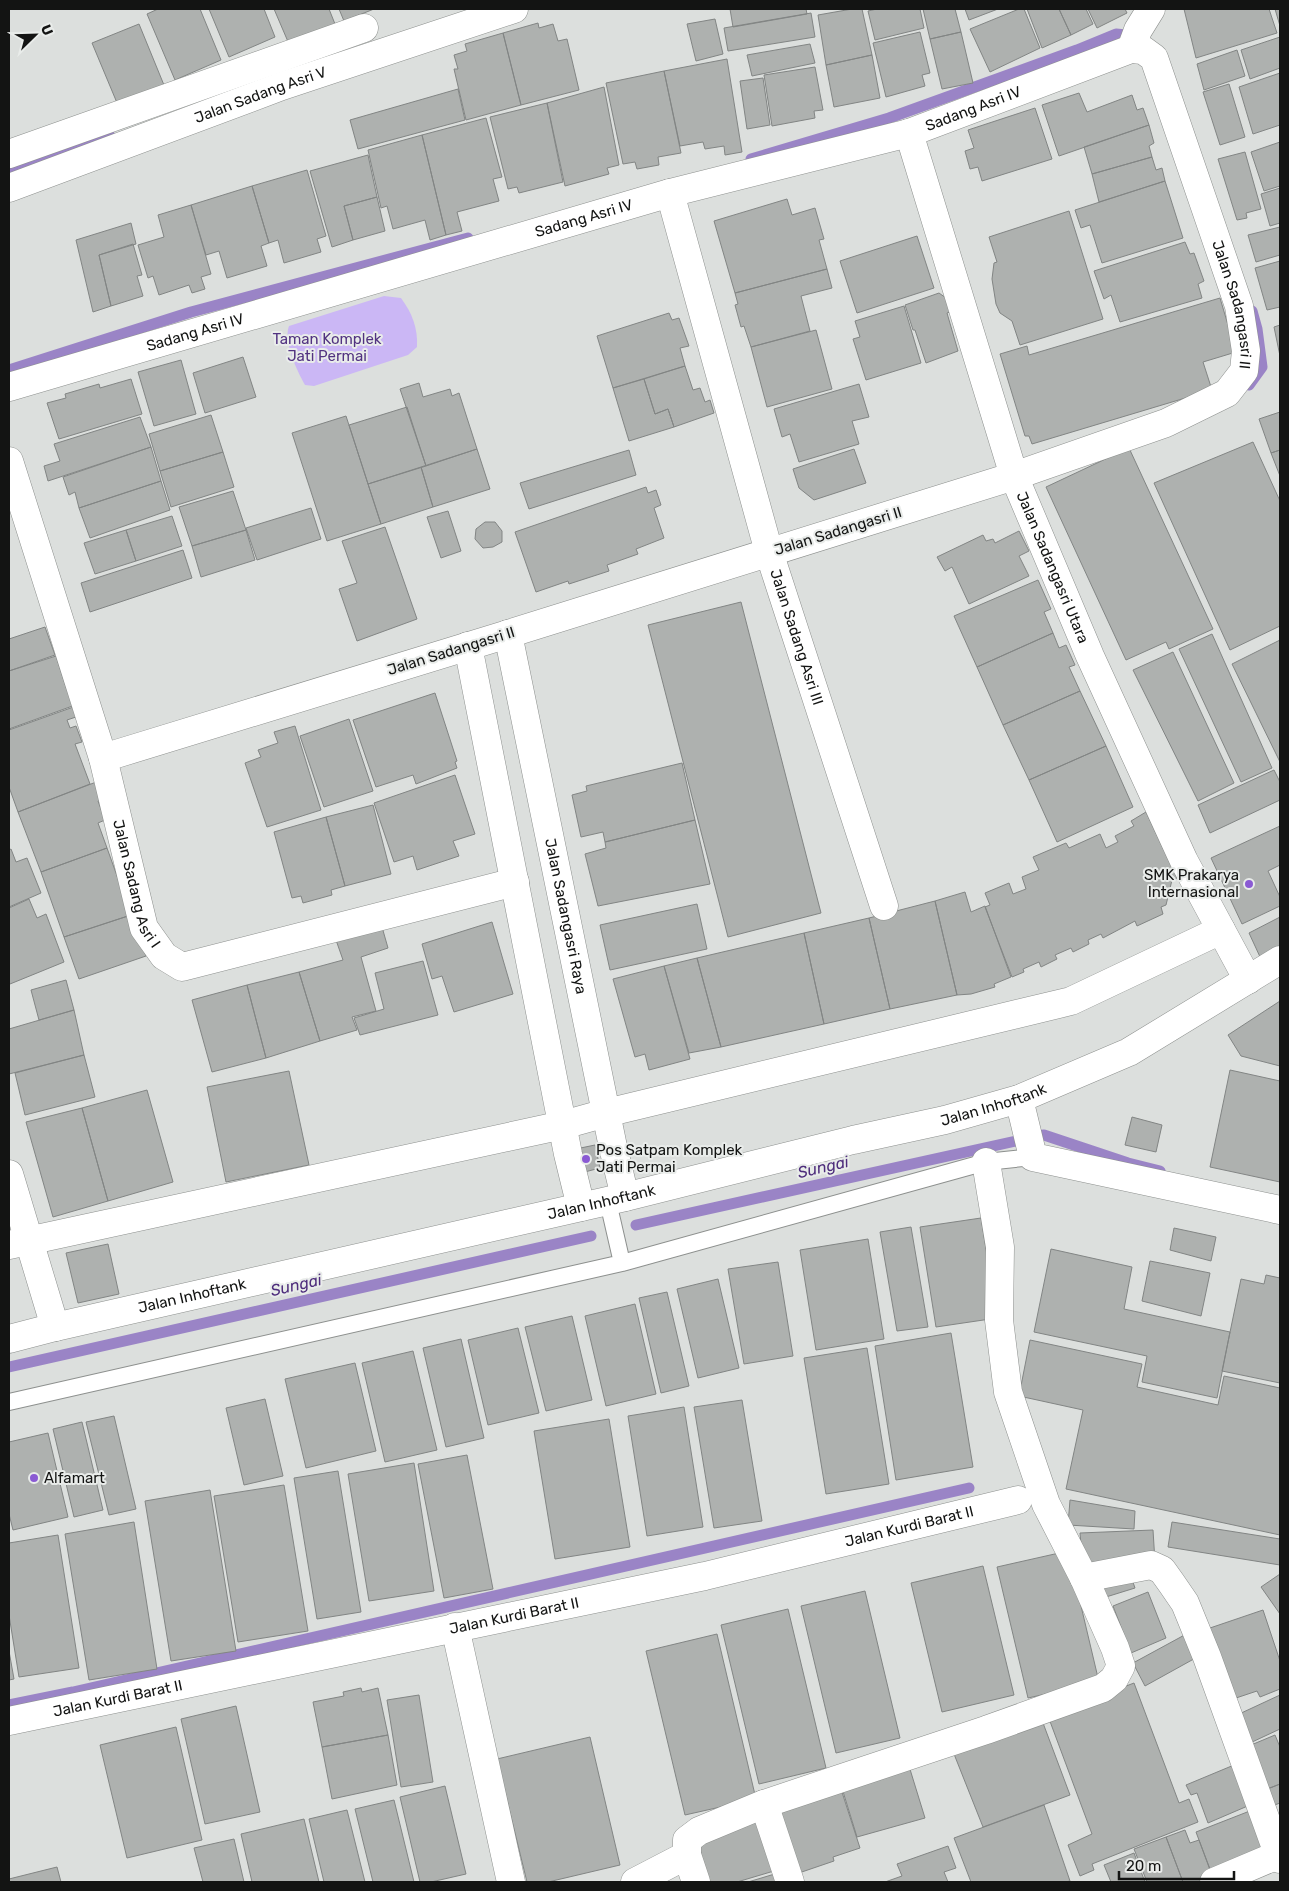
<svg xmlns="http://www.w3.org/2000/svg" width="1289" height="1891" font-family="Rubik,sans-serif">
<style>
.green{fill:#cbb7f5}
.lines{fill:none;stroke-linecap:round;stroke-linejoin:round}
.stream{stroke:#9a84c6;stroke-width:11}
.building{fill:#aeb1af;stroke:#828584}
.service-casing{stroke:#8d908e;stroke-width:18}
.minor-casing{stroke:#8d908e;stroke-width:29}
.tertiary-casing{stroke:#8d908e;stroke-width:29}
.secondary-casing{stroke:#8d908e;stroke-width:29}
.service{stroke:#fff;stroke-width:16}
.minor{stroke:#fff;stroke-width:28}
.tertiary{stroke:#fff;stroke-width:28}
.secondary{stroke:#fff;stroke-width:28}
.poi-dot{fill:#8a5ad3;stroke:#e9ecea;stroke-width:2}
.labels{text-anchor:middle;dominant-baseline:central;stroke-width:4;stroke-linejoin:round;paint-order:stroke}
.street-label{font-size:15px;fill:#131413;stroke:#e9ecea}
.park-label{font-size:15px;fill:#523381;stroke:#e9ecea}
.poi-label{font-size:15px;fill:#131413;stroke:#e9ecea;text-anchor:start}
.water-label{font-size:16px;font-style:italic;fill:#4e2d7c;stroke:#e9ecea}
</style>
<rect width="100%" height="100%" fill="#dcdfdd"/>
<path class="green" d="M384,296L401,298C412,313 418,328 417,347L408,355L314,386L305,385C297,371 283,341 289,326Z"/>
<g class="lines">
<path class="stream" d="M751,159L889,118L1077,50L1116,34L1136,36
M9,173L110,136
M9,370L191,312L468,238
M1249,385L1262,367L1257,329L1252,311
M1035,1136L1044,1135L1128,1163L1160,1171
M636,1225L1016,1141
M9,1367L591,1236
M9,1705L73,1692L969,1488"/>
</g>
<path class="building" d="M158,9H200L221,60L175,80L147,14Z
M209,9H264L275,37L229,57Z
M274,9H329L335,24L289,44Z
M339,9H374L344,21Z
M730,9H806L807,14L733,27Z
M852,9H862L872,55L826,65L818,15Z
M877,9H920L924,28L875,40L868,11Z
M923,9H955L961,32L930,39Z
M965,9H998L969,20Z
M1019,9H1024L1040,48L990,72L970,29Z
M1027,9H1059L1071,35L1042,48Z
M1059,9H1086L1093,24L1071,35Z
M1088,9H1125L1127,13L1097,28Z
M1184,9H1269L1277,33L1196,58Z
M1275,9H1280V26Z
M811,13L815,37L728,51L724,28Z
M715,19L723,54L696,61L687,24Z
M538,23L539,28L553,24L558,41L567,39L579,90L521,105L503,33Z
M139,24L166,90L120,110L92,43Z
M920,32L930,73L922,75L925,86L886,97L873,43Z
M961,32L973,83L942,89L930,39Z
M503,33L521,105L466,120L454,69H458L454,55L467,51L465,44Z
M1280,37V68L1250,79L1241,50Z
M810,44L815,63L752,76L747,55Z
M1237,50L1245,76L1204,90L1197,64Z
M872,55L880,98L834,107L826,65Z
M727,59L742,152L725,155L724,146L705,149L703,142L680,146L664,71Z
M815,67L823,110L814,111L815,118L772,126L764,75Z
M664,71L681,153L658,157L659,165L637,169L635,162L623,164L606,83Z
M1280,73V125L1253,134L1239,87Z
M763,78L770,125L747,129L740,81Z
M1229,84L1245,137L1220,145L1203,92Z
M604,87L619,165L607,168L609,174L565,186L547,103Z
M458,89L465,120L358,149L350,120Z
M1079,93L1087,112L1132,95L1137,110L1143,108L1149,125L1059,156L1042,105Z
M547,103L563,182L519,193L517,187L508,189L490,117Z
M1035,108L1052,159L982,181L978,167L970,169L965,151L974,148L968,130Z
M486,118L502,177L493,179L499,201L457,212L462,231L446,235L422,135Z
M1149,125L1154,143L1149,146L1152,157L1092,174L1084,147Z
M422,135L446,235L430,240L425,220L393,229L387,206L381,208L368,150Z
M1280,142V186L1264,191L1251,152Z
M1245,152L1261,209L1246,213L1247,218L1237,220L1218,159Z
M368,155L377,197L344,206L353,240L332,247L310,171Z
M1152,157L1156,170L1162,168L1165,181L1099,202L1092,174Z
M307,170L326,236L317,239L321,252L284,263L278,240L269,243L252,186Z
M1165,181L1183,238L1102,263L1090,225L1081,228L1075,210Z
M252,186L269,243L261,246L267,266L227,278L219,251L206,255L191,205Z
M1280,188V223L1270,226L1261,194Z
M377,197L385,231L353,240L344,206Z
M787,199L792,215L815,208L824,239L819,240L827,269L735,293L714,221Z
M191,205L211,274L201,277L205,289L192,293L189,285L159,295L153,276L148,278L138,245L164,237L158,215Z
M1069,211L1103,319L1020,345L1012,321L1000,313L996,304L992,279L994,263L997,262L989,237Z
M131,223L136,244L99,255L111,306L93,312L76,240Z
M1280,227V255L1256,262L1248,235Z
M917,236L934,288L857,313L840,261Z
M1185,242L1190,254L1194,253L1204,281L1198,284L1202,298L1120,322L1111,295L1104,299L1094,271Z
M133,244L142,275L137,276L143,296L111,306L99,255Z
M1280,261V307L1267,310L1255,268Z
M827,269L832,288L801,296L810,331L751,347L744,326L741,327L735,305L738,304L735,293Z
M939,293L946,298L950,312L947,313L958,351L926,363L915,330H913L905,305Z
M1220,298L1236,352L1203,362L1212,390L1032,444L1029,436H1025L1000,354L1027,346L1029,355Z
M904,306L921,363L866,380L853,339L860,337L855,321Z
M669,313L672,320L679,318L689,346L680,348L685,366L613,388L597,336Z
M1280,325V356L1274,327Z
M816,330L832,389L767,407L751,347Z
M243,357L256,397L205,413L193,373Z
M181,360L196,414L154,426L138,372Z
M685,366L693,390L700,388L705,402L710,400L714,413L674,427L668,409L655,414L644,379Z
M131,379L142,414L59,439L47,403L66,398L65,394L99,384L100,388Z
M644,379L655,414L668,409L674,427L629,441L613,388Z
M419,383L423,397L450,389L452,396L459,393L477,449L426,466L400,389Z
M859,384L869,417L852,421L859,444L799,462L790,434L782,437L774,409Z
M407,407L426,466L368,484L349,425Z
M1280,412V450L1271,453L1259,419Z
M211,415L223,452L160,471L149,434Z
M346,416L381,524L327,541L292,433Z
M140,417L151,447L48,481L44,466L60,461L54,444Z
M1253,442L1280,501V626L1230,650L1154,483Z
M151,447L161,481L79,508L75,492L69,495L63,477Z
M1129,448L1213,629L1169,649L1166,642L1126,660L1046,487Z
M477,449L490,489L433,507L421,467Z
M854,449L866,483L814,500L799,488L793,469Z
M629,450L636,475L529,509L520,483Z
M1280,450V476L1271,453Z
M223,452L234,487L171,507L160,471Z
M421,467L433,507L381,524L368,484Z
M161,481L170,510L90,538L79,508Z
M646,487L648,493L656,490L661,505L654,508L664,538L636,549L638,554L607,565L609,571L569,584L568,581L536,592L515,532Z
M233,491L246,530L192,546L179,507Z
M311,508L321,539L257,560L246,528Z
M448,511L461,551L441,558L427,517Z
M172,516L182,546L136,561L126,530Z
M485,522H495L502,531V542L493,547L483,548L475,539L476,529Z
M385,527L417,619L357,641L339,589L357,583L342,541Z
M126,530L136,561L95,574L84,543Z
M246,530L255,560L201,577L192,546Z
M1019,531L1029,551L1019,556L1029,576L969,604L952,567L945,571L937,557L983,535L986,541L993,539L995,543Z
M183,550L192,578L90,612L81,583Z
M1038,580L1051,609L1044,612L1053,633L977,667L954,616Z
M741,602L821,913L728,937L648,625Z
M45,627L55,655L9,671V639Z
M1053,633L1059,648L1066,645L1075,665L1069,667L1080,691L1003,725L977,667Z
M1212,634L1272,768L1241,782L1179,649Z
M1280,640V762L1232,664Z
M1173,652L1234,783L1198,801L1133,670Z
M56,656L67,690L78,704L9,729V671Z
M1080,691L1106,746L1029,780L1003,725Z
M435,693L457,761L455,762L457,768L416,784L413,775L376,787L353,720Z
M79,705L82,715L67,720L70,728L76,726L82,742L75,744L90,784L18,812L9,787V730Z
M349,719L373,791L324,807L300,736Z
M295,726L321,810L267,827L245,763L261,757L258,750L278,743L274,732Z
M1106,746L1133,807L1057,842L1029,780Z
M682,763L695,820L605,842L603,832L581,837L572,795L587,791L586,786Z
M1274,770L1280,782V800L1210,833L1198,805Z
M455,775L475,834L453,841L459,856L417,870L413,856L394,862L374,803Z
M104,779L111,795L98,801L105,820L98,823L107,848L41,872L18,812Z
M373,805L391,874L345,886L326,817Z
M1146,812L1177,878L1172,880L1166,905L1161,907L1163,914L1137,926L1135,921L1103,938L1101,934L1088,940L1089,944L1073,952L1071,948L1055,955L1057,959L1041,967L1039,962L1023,969L1024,972L1012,977L985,907L990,905L985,893L1009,883L1013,894L1026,889L1022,877L1039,870L1033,857L1066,843L1069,848L1100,834L1106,848L1118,842L1115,836L1134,826L1131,821Z
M326,817L345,886L331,890L332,895L303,903L301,896L292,898L274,832Z
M695,820L710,884L598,906L585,854L606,848L605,842Z
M1280,826V865L1268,871L1280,897V906L1242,924L1211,858Z
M107,848L131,915L64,937L41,872Z
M11,849L16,862L27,858L41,893L9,907V850Z
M965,892L971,912L985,906L1011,977L994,984L995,987L971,994L957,995L935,901Z
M29,899L37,918L46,914L64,962L10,984L9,983V908Z
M935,901L957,995L890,1009L869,918Z
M697,904L707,949L610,970L600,925Z
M131,915L146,956L79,979L64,937Z
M1280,917V950L1261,959L1249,933Z
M869,918L890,1009L824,1024L804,933Z
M492,922L513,994L454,1012L442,976L432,979L422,944Z
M382,927L388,948L361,957L376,1011L352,1017L357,1030L320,1041L299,972L343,960L336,940Z
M804,933L824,1024L721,1047L697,958Z
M697,958L721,1047L689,1053L664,966Z
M423,961L438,1015L360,1035L354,1018L384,1009L375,973Z
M664,966L690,1059L649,1070L645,1054L635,1057L613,979Z
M299,972L320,1041L266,1058L247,985Z
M66,980L74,1010L39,1020L31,990Z
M247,985L266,1058L212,1072L192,1000Z
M1280,1001V1066L1241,1056L1228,1035Z
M74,1010L84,1055L9,1074V1029Z
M84,1055L95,1097L25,1115L15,1073Z
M1230,1070L1280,1081V1182L1210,1167Z
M289,1071L309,1165L226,1182L207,1087Z
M147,1090L173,1182L108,1201L82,1108Z
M82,1108L108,1201L53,1217L26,1122Z
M1132,1117L1162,1125L1156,1152L1125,1145Z
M595,1145L600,1168L577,1174L571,1150Z
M981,1218L997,1318L936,1327L920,1227Z
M911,1227L928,1327L897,1331L880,1232Z
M1174,1228L1216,1237L1211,1261L1170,1250Z
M868,1239L884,1339L816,1350L800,1250Z
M108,1244L119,1294L78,1303L66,1253Z
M1051,1249L1132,1267L1124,1309L1230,1332L1217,1398L1142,1382L1147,1356L1034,1332Z
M1150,1261L1210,1273L1201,1316L1142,1301Z
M778,1262L793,1356L744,1364L728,1269Z
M1266,1275L1280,1278V1383L1222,1371L1241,1279L1264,1284Z
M718,1279L739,1368L698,1378L677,1289Z
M667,1292L689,1386L661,1393L639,1298Z
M635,1304L656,1394L606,1406L585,1316Z
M572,1316L592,1400L546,1411L525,1327Z
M518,1328L539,1413L488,1425L468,1340Z
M951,1333L973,1467L896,1480L875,1346Z
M461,1339L484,1438L446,1447L423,1348Z
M1030,1340L1142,1364L1137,1387L1218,1405L1224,1376L1280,1388V1535L1066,1489L1083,1410L1019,1396Z
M867,1348L889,1484L826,1494L804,1358Z
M413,1351L437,1450L385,1462L362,1363Z
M355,1363L376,1451L306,1468L285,1379Z
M265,1399L283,1476L244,1485L226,1408Z
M742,1400L762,1521L714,1528L694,1407Z
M684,1407L703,1527L647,1536L628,1416Z
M114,1416L136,1509L109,1515L86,1422Z
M609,1419L630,1547L555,1559L534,1431Z
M82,1422L103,1510L74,1517L53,1429Z
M48,1433L68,1517L13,1530L9,1514V1442Z
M467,1455L493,1589L444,1598L418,1464Z
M414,1463L434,1591L369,1601L348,1474Z
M338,1471L361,1612L317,1619L294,1478Z
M284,1485L308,1631L238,1642L214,1496Z
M210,1490L236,1651L171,1661L145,1501Z
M1070,1500L1135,1511L1134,1529L1068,1525Z
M134,1522L157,1669L89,1680L65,1534Z
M1172,1522L1280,1539V1565L1168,1547Z
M1153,1530L1155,1562L1083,1568L1080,1533Z
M58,1535L79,1668L19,1677L9,1615V1543Z
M1068,1551L1099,1682L1028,1698L997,1567Z
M983,1566L1014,1695L942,1712L911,1583Z
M1129,1571L1135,1588L1106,1597L1101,1579Z
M1280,1574V1614L1261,1587Z
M865,1591L900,1738L836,1753L801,1606Z
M1148,1592L1166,1638L1131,1653L1113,1606Z
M788,1609L826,1768L759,1784L721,1625Z
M1263,1610L1280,1661V1689L1260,1697L1257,1691L1233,1699L1210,1628Z
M1190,1632L1201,1655L1145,1686L1133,1663Z
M717,1634L756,1799L685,1815L646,1651Z
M9,1651L14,1679L9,1680Z
M1134,1683L1179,1803L1189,1799L1198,1822L1092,1864L1094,1870L1080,1876L1068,1845L1092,1834L1048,1716Z
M361,1688L362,1692L378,1688L388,1735L322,1747L313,1702L344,1696L343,1692Z
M419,1695L433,1782L401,1787L387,1700Z
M1280,1695V1729L1250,1743L1237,1715Z
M236,1706L260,1812L205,1824L181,1719Z
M1040,1715L1070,1795L983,1827L954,1754Z
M176,1727L202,1840L127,1858L100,1745Z
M388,1735L397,1785L332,1799L322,1747Z
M1275,1735L1280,1747V1784L1260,1792L1244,1748Z
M590,1737L620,1865L548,1882H527L497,1759Z
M1234,1765L1250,1805L1208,1823L1197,1793L1191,1795L1186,1785Z
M909,1766L925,1818L857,1837L841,1785Z
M1280,1784V1803L1264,1809L1257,1793Z
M445,1786L466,1874L431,1882H420L400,1797Z
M840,1786L860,1848L833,1857L834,1861L790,1876L768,1809Z
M394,1800L414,1882H373L355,1809Z
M1044,1805L1070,1881L1065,1882H971L954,1838Z
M1260,1807L1277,1852L1213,1878L1196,1832Z
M347,1810L365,1882H324L309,1819Z
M765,1811L784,1868L737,1882H703L689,1842Z
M304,1819L319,1882H252L241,1834Z
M1185,1830L1190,1843L1199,1840L1213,1877L1200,1882H1183L1166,1837Z
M1166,1837L1183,1882H1147L1134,1849Z
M234,1839L244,1882H203L194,1848Z
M948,1846L956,1868L944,1872L948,1882H885L902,1876L897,1864Z
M1134,1853L1145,1882H1111L1104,1865Z
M57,1867L61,1882H9V1879Z
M778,1873L781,1882H748Z"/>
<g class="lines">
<defs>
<path id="service" d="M608,1202L622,1263
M9,1402L622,1263L986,1162L1033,1157"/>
<g id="minor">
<path d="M1131,49L1138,30L1151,9"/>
<path id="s1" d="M909,133L1014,476L1090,656L1184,861L1248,980"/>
<path d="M9,154L364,28"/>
<path id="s2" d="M9,188L282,86L514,9"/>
<path id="s3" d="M670,193L769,552L884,906"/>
<path id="s4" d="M9,387L670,193L909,133L1131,49L1143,50L1154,58L1239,306L1246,351L1244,371L1227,393L1166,423L1014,476L508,634L103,758"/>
<path id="s5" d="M9,461L103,758L144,928L164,956L182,967L515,882"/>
<path id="s6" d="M508,634L613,1147L625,1197"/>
<path d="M468,646L568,1154L581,1207"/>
<path d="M986,1162L1000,1247L999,1320L1008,1392L1046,1504L1084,1578L1151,1565L1162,1570L1172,1584L1185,1603L1207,1657L1280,1859"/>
<path d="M9,1174L55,1327"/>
<path d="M9,1245L563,1125L606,1113L1071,1001L1221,930"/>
<path d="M455,1627L511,1882"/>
<path id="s7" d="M9,1721L705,1576L1018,1500"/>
<path d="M764,1804L790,1882"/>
<path d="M635,1882L687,1855"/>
<path d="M696,1882L687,1855V1840L699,1831L764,1804L986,1730L1103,1688L1114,1679L1121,1666L1115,1648L1084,1578"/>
<path d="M1214,1882L1280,1854"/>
</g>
<path id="tertiary" d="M1019,1099L1033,1157L1280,1210"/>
<g id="secondary">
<path id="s8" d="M9,1339L55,1327L625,1197L853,1140L945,1120L1019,1099L1129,1052L1280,960"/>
</g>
</defs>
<use href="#service" class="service-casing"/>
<use href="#minor" class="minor-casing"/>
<use href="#tertiary" class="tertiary-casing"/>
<use href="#secondary" class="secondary-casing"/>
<use href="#service" class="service"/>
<use href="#minor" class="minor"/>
<use href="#tertiary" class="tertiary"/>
<use href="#secondary" class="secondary"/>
</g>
<g class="poi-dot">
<circle cx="1249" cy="884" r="5"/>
<circle cx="586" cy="1159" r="5"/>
<circle cx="34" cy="1478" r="5"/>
</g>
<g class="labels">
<g class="street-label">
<text stroke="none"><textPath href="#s2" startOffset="268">Jalan Sadang Asri V</textPath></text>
<text stroke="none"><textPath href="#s4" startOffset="1004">Sadang Asri IV</textPath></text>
<text stroke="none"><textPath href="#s4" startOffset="599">Sadang Asri IV</textPath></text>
<text stroke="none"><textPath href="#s4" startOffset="1458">Jalan Sadangasri II</textPath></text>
<text stroke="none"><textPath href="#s4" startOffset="194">Sadang Asri IV</textPath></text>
<text transform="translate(838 531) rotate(-17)">Jalan Sadangasri II</text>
<text stroke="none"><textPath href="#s1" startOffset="458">Jalan Sadangasri Utara</textPath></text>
<text stroke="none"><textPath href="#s3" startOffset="462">Jalan Sadang Asri III</textPath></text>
<text transform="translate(451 651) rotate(-17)">Jalan Sadangasri II</text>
<text stroke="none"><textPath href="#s5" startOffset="442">Jalan Sadang Asri I</textPath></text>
<text stroke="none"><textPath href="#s6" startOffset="288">Jalan Sadangasri Raya</textPath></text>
<text stroke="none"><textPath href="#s8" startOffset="1012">Jalan Inhoftank</textPath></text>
<text stroke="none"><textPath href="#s8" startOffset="608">Jalan Inhoftank</textPath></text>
<text stroke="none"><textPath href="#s8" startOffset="188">Jalan Inhoftank</textPath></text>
<text stroke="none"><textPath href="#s7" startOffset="921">Jalan Kurdi Barat II</textPath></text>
<text stroke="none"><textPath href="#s7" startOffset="516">Jalan Kurdi Barat II</textPath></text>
<text stroke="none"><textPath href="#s7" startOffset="111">Jalan Kurdi Barat II</textPath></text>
</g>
<g class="park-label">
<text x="327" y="339">Taman Komplek<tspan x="327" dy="17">Jati Permai</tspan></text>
</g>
<g class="poi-label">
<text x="1239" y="875" text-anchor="end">SMK Prakarya<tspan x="1239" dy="17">Internasional</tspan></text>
<text x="596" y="1150">Pos Satpam Komplek<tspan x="596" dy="17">Jati Permai</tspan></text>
<text x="44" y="1478">Alfamart</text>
</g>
<g class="water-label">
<text transform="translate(823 1167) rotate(-13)">Sungai</text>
<text transform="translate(296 1285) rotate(-13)">Sungai</text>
</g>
</g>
<rect width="1289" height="1891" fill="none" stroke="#131413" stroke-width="20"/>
<g transform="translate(35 35) rotate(67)" stroke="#e9ecea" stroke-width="4" paint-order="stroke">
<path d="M0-4L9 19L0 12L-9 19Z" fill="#131413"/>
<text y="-8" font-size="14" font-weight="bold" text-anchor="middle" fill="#131413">U</text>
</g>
<path d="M1119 1871v8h115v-8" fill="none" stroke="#131413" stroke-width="2.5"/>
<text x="1126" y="1871" font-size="15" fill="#131413" stroke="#e9ecea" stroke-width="4" paint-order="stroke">20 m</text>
</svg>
